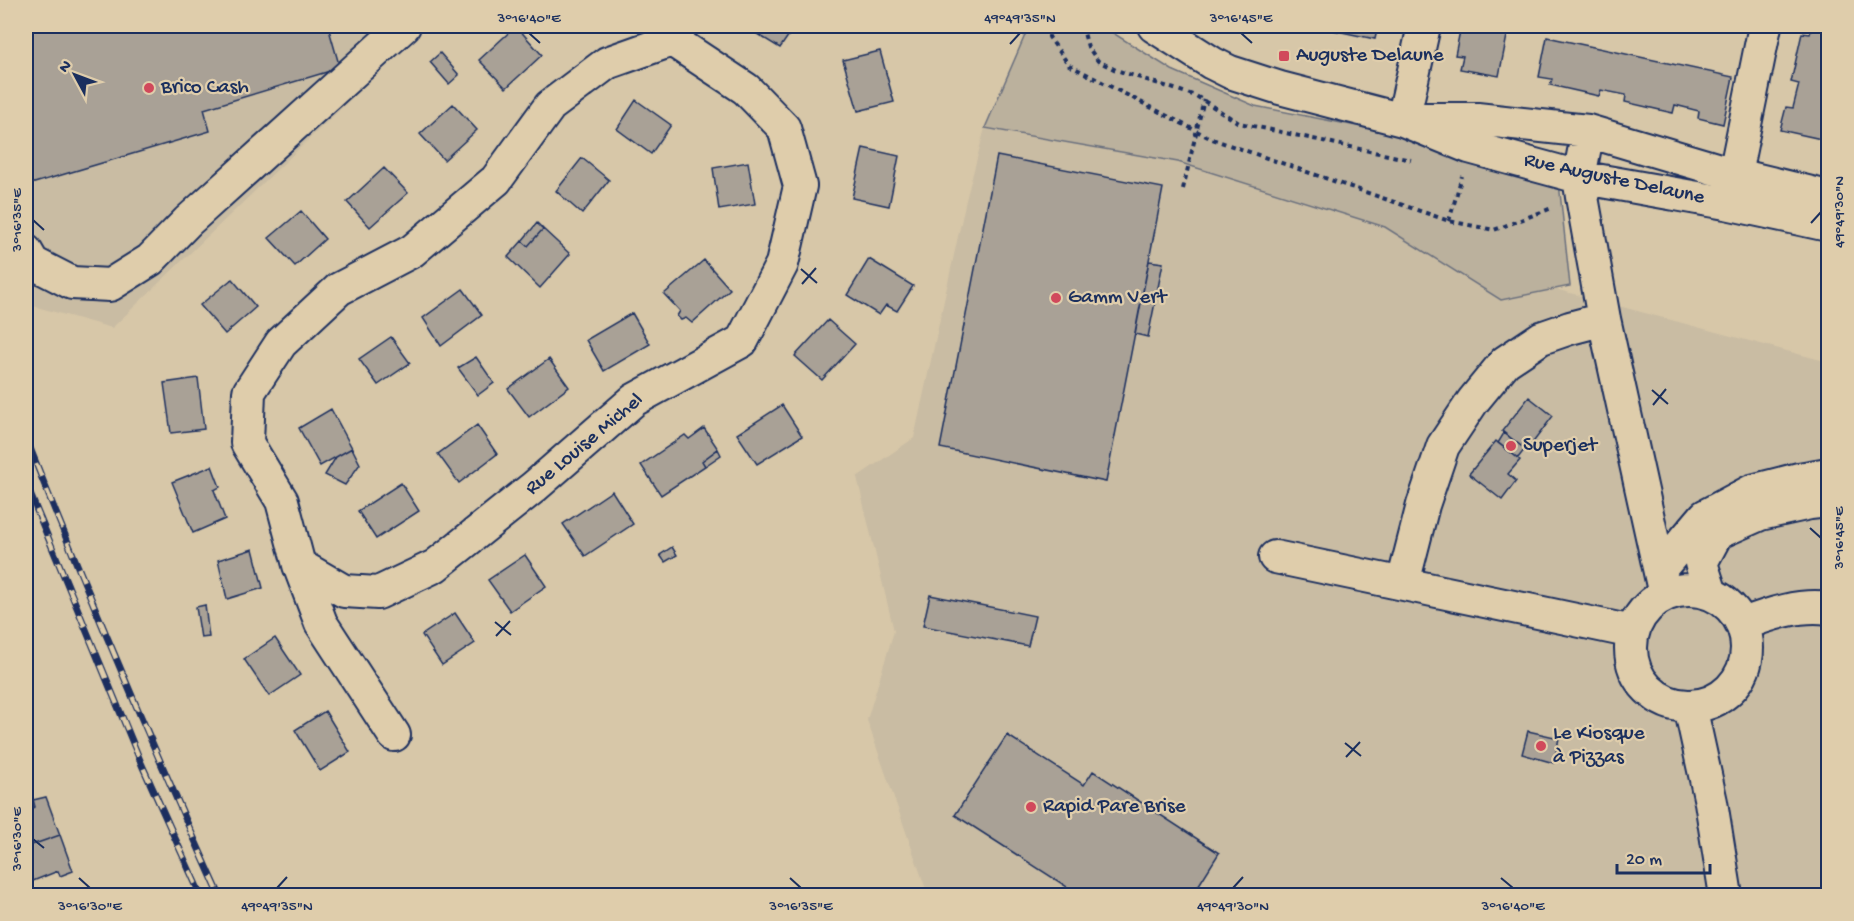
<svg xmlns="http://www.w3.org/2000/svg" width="1854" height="921" font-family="'Gochi Hand',sans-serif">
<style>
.built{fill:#c9bca3}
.green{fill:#bbb19d;stroke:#6b707e;stroke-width:1.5}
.building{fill:#a9a196;stroke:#1b2f5e;stroke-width:1.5}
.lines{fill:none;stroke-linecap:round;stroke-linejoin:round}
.minor-casing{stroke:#1b2f5e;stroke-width:36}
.path{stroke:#1b2f5e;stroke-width:4;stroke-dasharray:4.5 4.5;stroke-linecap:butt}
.minor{stroke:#dfcdab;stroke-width:32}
.rail-casing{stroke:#1b2f5e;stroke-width:7}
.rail{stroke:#dfcdab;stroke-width:4.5;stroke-dasharray:14;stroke-linecap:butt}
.ticks{fill:none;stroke:#1b2f5e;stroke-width:2}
.poi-dot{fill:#d1495b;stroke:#dfcdab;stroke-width:2}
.labels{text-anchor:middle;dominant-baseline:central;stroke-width:4.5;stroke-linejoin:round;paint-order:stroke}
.poi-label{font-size:21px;fill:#1b2f5e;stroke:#dfcdab;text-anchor:start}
.street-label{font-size:21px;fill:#1b2f5e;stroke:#dfcdab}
.neatline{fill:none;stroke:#1b2f5e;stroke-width:2}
.ticks-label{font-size:15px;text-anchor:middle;fill:#1b2f5e}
</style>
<rect width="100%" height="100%" fill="#d7c7a8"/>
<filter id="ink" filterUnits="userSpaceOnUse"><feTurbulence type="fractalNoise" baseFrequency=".0167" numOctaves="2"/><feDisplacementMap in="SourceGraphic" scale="12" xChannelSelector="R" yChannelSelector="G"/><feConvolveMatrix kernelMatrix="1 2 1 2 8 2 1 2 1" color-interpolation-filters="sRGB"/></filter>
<g filter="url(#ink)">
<path class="built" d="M26,26H427L112,328L26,304Z
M985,128L1178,162L1366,220L1385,227L1501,300L1555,289L1828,362V895H928L867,720L894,631L857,477L914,438L966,200Z"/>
<path class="green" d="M1029,26H1102L1172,70L1255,106L1422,139L1559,183L1570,286L1501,300L1385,227L1178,162L985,128Z"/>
<path class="building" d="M26,26H328L340,68L204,109L210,131L31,184L26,164Z
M516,26L542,55L506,88L479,60Z
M744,26H795L780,48Z
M1332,26H1378L1375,39L1332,30Z
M1461,26H1509L1499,76L1460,69L1463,56L1455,55Z
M1812,26H1828V129L1826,140L1780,130L1786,107L1793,108L1799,84L1791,82L1802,33L1810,34Z
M1547,37L1733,77L1723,124L1698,118L1699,111L1675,105L1673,113L1625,102L1626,95L1601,90L1599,96L1550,85L1552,79L1539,77Z
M880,51L894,102L858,111L843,60Z
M440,53L459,75L449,84L430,62Z
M636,100L671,125L651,154L617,129Z
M453,104L477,130L444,160L420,134Z
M863,148L899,156L889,206L852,198Z
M997,156L1163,188L1106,482L940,448Z
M582,158L609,180L582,214L556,191Z
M748,162L755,204L719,210L713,168Z
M384,168L408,193L370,227L347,202Z
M301,211L325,239L295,266L269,238Z
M537,223L543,229L528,246L522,241Z
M543,229L570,254L540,288L508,257L522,241L528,246Z
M869,259L913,286L897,311L886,305L879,315L847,295Z
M704,260L730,289L692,323L686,318L681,320L677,316L680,311L664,294Z
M1149,261L1163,263L1148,337L1135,334Z
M232,279L256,307L225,334L200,305Z
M463,289L482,315L441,346L423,318Z
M632,313L650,344L604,371L586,340Z
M828,320L855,344L822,380L795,356Z
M391,337L410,363L378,385L359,359Z
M476,357L494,383L478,395L458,368Z
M549,359L569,387L529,417L508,389Z
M198,378L204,429L171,433L164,383Z
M1529,397L1553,416L1528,449H1525L1502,431Z
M782,405L802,436L757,464L737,434Z
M331,409L352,448L320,466L299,428Z
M477,425L497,454L459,483L438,454Z
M704,428L718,449L702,461L705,466L661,495L641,465L685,435L689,439Z
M1504,433L1525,449L1518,458L1498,443Z
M1496,441L1520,460L1508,474L1516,481L1502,500L1469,474Z
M352,448L360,464L345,485L325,475L336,457Z
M718,449L721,455L705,466L702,461Z
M212,466L220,487L214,490L225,519L193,533L172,482Z
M401,483L419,511L376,539L358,511Z
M612,491L633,524L585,556L563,524Z
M672,547L677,555L665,562L660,555Z
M253,549L263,588L227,599L218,560Z
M525,555L546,586L510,611L488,580Z
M930,595L1035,616L1028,646L923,626Z
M205,605L209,637L201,638L196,607Z
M455,613L475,643L442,665L422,635Z
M275,638L300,675L269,696L244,659Z
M325,711L350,752L320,771L295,730Z
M1528,731L1559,738L1554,763L1522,754Z
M1007,735L1084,785L1093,771L1219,853L1192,896H1081L955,815Z
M31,792L35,807L26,810V794Z
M46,797L60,835L26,847V810L35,807L33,800Z
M60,835L73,871L60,876L58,871L33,881L26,861V847Z"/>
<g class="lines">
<defs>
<path id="minor" d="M1154,26L1212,63L1230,72L1280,88L1403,120L1469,147L1579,177L1726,203L1828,225
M1416,119H1477L1588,131L1733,174L1828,197
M1403,120L1424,26
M1588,131L1579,177L1582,197L1604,319L1665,595
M1728,195L1738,159L1765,26
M26,251L33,263L72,283L110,285L150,260L188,221L404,26
M1275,557L1633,632
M299,565L344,591L378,593L435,566L534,487L634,400L742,341L782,264L800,186L784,128L746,89L672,40
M1661,568L1705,516L1752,491L1799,479L1828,474
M1403,583L1423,505L1443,446L1473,401L1505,362L1541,338L1570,328L1604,319
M1631 648a58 58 0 1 1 116 0a58 58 0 1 1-116 0Z
M1711,594L1701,563L1717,533L1760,514L1810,503L1828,501
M1743,624C1770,614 1799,604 1828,608
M1690,706L1711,802L1726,896
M394,735L321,623L299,565L282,501L247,443L249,392L281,343L339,289L412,251L496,180L550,106L607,63L672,40L681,26"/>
</defs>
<use href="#minor" class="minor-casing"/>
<path class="path" d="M1050,26L1049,37L1069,65L1212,139L1449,221L1494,230L1552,208
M1082,26L1088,47L1098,61L1116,70L1196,96L1239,123L1411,160
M1183,189L1204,99
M1449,221L1462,176"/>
<use href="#minor" class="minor"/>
<defs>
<path id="rail" d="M26,438C87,592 151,744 220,896
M26,484L142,765L201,896"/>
</defs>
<use href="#rail" class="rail-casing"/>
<use href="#rail" class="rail"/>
</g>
</g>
<path class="ticks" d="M529,33L540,43M1241,33L1252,43M1010,44L1020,33M33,220L44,230M1811,223L1821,212M801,269L817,283M802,284L816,268M1652,390L1668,404M1653,405L1666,389M1810,528L1821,538M495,622L511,635M496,636L510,621M1345,743L1361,756M1346,757L1360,742M33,839L44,848M79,878L90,888M790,878L801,888M1501,878L1513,888M277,888L287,877M1233,888L1243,877"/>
<g class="poi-dot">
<rect x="1278" y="50" width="12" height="12" rx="3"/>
<circle cx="149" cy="88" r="6"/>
<circle cx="1056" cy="298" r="6"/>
<circle cx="1511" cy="446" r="6"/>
<circle cx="1541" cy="746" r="6"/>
<circle cx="1031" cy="807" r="6"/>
</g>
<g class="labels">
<g class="poi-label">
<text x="1296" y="56">Auguste Delaune</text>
<text x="161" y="88">Brico Cash</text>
<text x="1068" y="298">Gamm Vert</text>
<text x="1523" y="446">Superjet</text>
<text x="1553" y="734">Le Kiosque<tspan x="1553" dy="24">à Pizzas</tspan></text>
<text x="1043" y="807">Rapid Pare Brise</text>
</g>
<g class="street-label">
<text transform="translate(1614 180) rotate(12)">Rue Auguste Delaune</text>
<text transform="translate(585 445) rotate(-40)">Rue Louise Michel</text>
</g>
</g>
<rect width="1854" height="921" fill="none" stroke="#dfcdab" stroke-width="66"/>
<g transform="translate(75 75) rotate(311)" stroke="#dfcdab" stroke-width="4.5" paint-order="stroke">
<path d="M0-4.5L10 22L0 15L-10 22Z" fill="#1b2f5e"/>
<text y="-9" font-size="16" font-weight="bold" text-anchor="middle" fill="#1b2f5e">N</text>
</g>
<path d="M1617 864v9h93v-9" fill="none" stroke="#1b2f5e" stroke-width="3"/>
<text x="1626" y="864" font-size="18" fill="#1b2f5e" stroke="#dfcdab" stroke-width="4.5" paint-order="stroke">20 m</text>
<rect x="33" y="33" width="1788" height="855" class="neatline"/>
<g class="ticks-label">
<text x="529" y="22">3°16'40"E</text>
<text x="1020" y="22">49°49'35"N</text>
<text x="1241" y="22">3°16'45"E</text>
<text transform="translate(1838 212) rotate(-90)" y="5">49°49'30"N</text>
<text transform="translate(16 220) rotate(-90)" y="5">3°16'35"E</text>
<text transform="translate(1838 538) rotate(-90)" y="5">3°16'45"E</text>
<text transform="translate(16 839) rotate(-90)" y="5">3°16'30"E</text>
<text x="90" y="910">3°16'30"E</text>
<text x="277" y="910">49°49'35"N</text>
<text x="801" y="910">3°16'35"E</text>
<text x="1233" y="910">49°49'30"N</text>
<text x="1513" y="910">3°16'40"E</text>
</g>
</svg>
